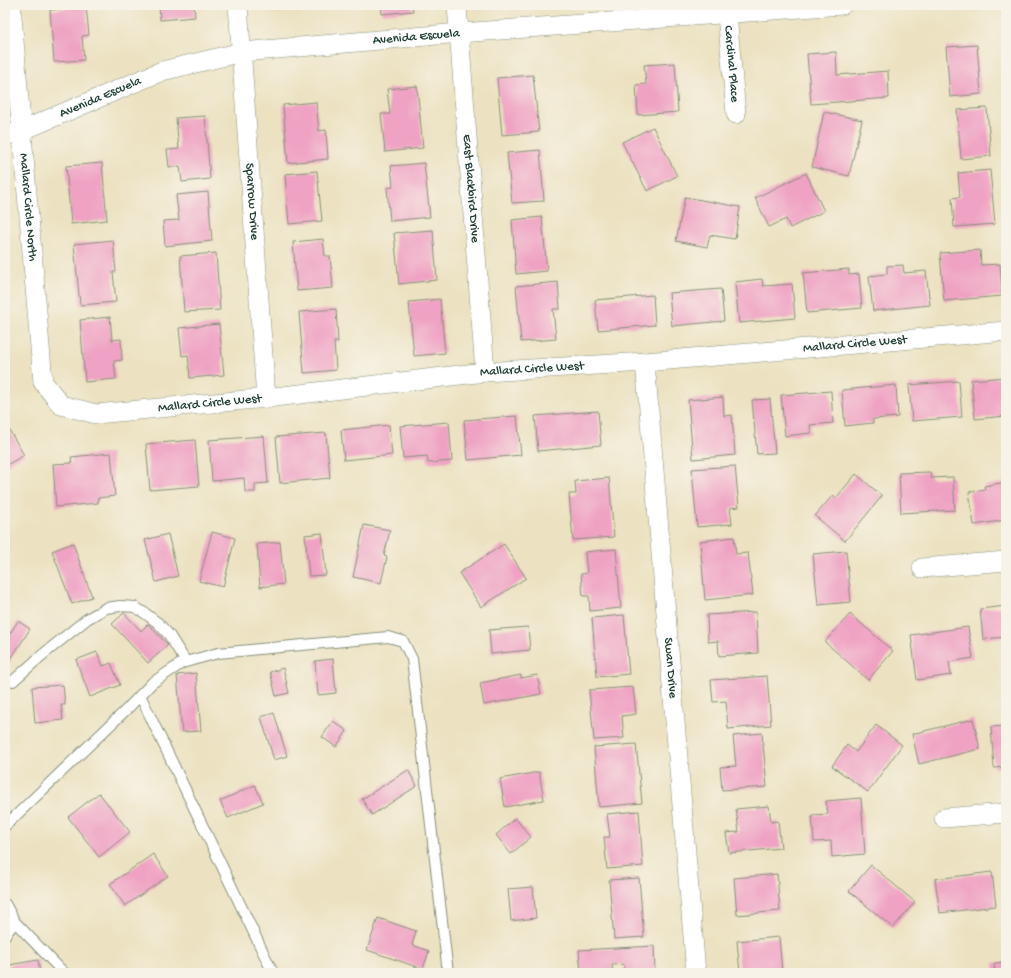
<svg xmlns="http://www.w3.org/2000/svg" width="1011" height="978" font-family="'Gochi Hand',sans-serif">
<style>
.building{fill:#efa2c3}
.lines{fill:none;stroke-linecap:round;stroke-linejoin:round}
.service-casing{stroke:#86907a;stroke-width:12}
.minor-casing{stroke:#86907a;stroke-width:20}
.service{stroke:#fff;stroke-width:10}
.minor{stroke:#fff;stroke-width:19}
.labels{text-anchor:middle;dominant-baseline:central;stroke-width:4;stroke-linejoin:round;paint-order:stroke}
.street-label{font-size:13px;fill:#1f3d34;stroke:#f7f3e8}
</style>
<rect width="100%" height="100%" fill="#f7f3e8"/>
<filter id="ink" filterUnits="userSpaceOnUse"><feTurbulence type="fractalNoise" baseFrequency=".025" numOctaves="2"/><feDisplacementMap in="SourceGraphic" scale="8" xChannelSelector="R" yChannelSelector="G"/><feConvolveMatrix kernelMatrix="1 2 1 2 8 2 1 2 1" color-interpolation-filters="sRGB"/></filter>
<filter id="wash" filterUnits="userSpaceOnUse"><feTurbulence type="fractalNoise" baseFrequency=".012" numOctaves="4" result="noise"/><feDisplacementMap in="SourceGraphic" scale="16" xChannelSelector="R" yChannelSelector="G"/><feGaussianBlur stdDeviation="0.9" result="paint"/><feColorMatrix in="noise" values="0 0 0 0 0 0 0 0 0 0 0 0 0 0 0 0 0 1.4 0 .05"/><feComposite in="paint" operator="in"/></filter>
<g filter="url(#wash)">
<rect width="100%" height="100%" fill="#ece2c1"/>
<g id="blocks">
<path class="building" d="M159,5H194L195,17L160,20Z
M276,5H304L305,6L276,9Z
M381,5H412L413,11L382,14Z
M86,6L89,35L82,36L84,60L54,62L50,10Z
M977,45L981,94L950,97L946,47Z
M836,52L837,75L888,71L889,98L811,104L807,54Z
M675,63L678,112L638,115L636,85L646,84L644,65Z
M533,75L539,132L502,135L497,78Z
M417,86L423,148L385,152L381,114H390L387,89Z
M316,102L319,131L326,130L328,159L288,163L283,105Z
M987,108L991,156L961,159L957,110Z
M824,112L862,120L849,176L812,167Z
M205,116L210,179L182,182L180,166L169,167L167,150L179,149L176,118Z
M653,127L677,176L647,191L622,142Z
M540,150L544,201L512,203L507,153Z
M102,163L107,220L71,224L66,166Z
M424,163L430,217L390,221L387,188L393,187L391,166Z
M990,170L995,224L954,227L952,198L960,197L958,173Z
M317,171L322,221L289,224L285,174Z
M806,173L824,211L790,228L786,219L769,227L755,198Z
M208,192L212,241L165,246L163,221L179,220L176,195Z
M685,197L740,207L735,239L710,235L707,247L676,241Z
M542,217L547,271L516,274L512,220Z
M433,230L437,280L399,284L394,233Z
M323,239L325,256H330L333,288L297,291L293,242Z
M113,240L116,272H113L116,302L80,305L74,244Z
M980,250L981,265L1000,264L1002,296L944,301L940,253Z
M216,253L220,310L184,312L180,256Z
M903,265L904,273L926,271L930,305L873,311L869,276L887,274V266Z
M849,269V275L859,274L862,308L807,313L803,273Z
M762,279L763,286L792,284L795,318L739,323L735,282Z
M558,282L560,309H553L556,339L521,342L516,286Z
M721,289L724,321L672,326L669,293Z
M653,295L655,325L598,330L595,300Z
M440,299L445,353L414,356L409,302Z
M336,309L338,342H334L336,370L304,373L299,312Z
M110,317L112,340L121,339L122,360L114,361L116,379L85,382L80,320Z
M219,324L224,375L190,378L188,355L182,356L179,328Z
M1006,377V416L975,419L971,380Z
M959,381L962,417L912,421L909,385Z
M896,385L898,417L873,419V423L845,426L842,390Z
M831,391L833,423L810,425L811,433L785,436L781,395Z
M723,397L724,416L732,415L735,455L693,459L688,400Z
M770,399L775,453L757,454L752,400Z
M598,411L601,445L538,451L535,416Z
M517,416L521,455L468,460L464,420Z
M449,422L452,461L428,463L427,456L403,458L400,426Z
M5,423L24,455L5,466Z
M389,425L392,455L344,460L341,430Z
M326,433L330,478L280,483L276,437Z
M264,436L268,483L255,484V492H245L244,478L212,481L209,440Z
M195,440L199,486L150,490L146,444Z
M111,453L115,496L98,498V503L56,507L53,464L72,463L71,457Z
M735,466L739,507L730,508L732,524L697,527L692,469Z
M930,472L931,478L953,477L955,510L901,513L899,473Z
M856,474L882,496L845,541L815,516L833,495L836,498Z
M609,478L614,537L573,540L569,494H576L575,481Z
M1006,482V520L974,525L969,492L985,489L984,486Z
M364,525L390,530L384,556L387,557L381,583L353,577Z
M212,532L235,538L223,587L199,581Z
M322,533L326,575L309,576L305,535Z
M168,534L178,576L156,582L145,540Z
M734,537L736,554L748,553L753,595L705,600L700,541Z
M280,542L284,584L260,587L257,544Z
M73,543L92,597L72,604L52,551Z
M504,544L526,578L481,607L459,573Z
M616,549L621,608L590,611L589,596H583L581,574L587,573L585,552Z
M846,551L851,602L818,605L813,554Z
M1006,606V637L983,639L980,609Z
M756,612L758,653L719,656L718,641L708,642L707,615Z
M124,613L141,631L148,624L168,645L148,663L112,624Z
M850,614L893,651L868,680L825,642Z
M624,615L629,674L597,677L592,618Z
M18,621L30,629L5,668V641Z
M528,627L530,650L491,654L489,630Z
M968,627L973,658L949,662L951,675L917,680L911,635Z
M97,652L103,666L111,663L120,685L90,697L76,660Z
M333,659L336,693L318,695L315,661Z
M283,668L289,693L276,696L270,672Z
M196,673L201,731L182,732L177,675Z
M521,675V678L537,675L541,694L484,705L480,683Z
M767,676L771,725L728,729L726,701L713,702L711,680Z
M63,685L65,705H61L63,720L35,723L32,687Z
M633,687L636,714L622,716L624,738L594,740L589,690Z
M274,713L287,756L274,760L261,717Z
M973,719L980,749L919,764L912,734Z
M333,721L347,731L336,747L322,737Z
M876,725L902,745L868,792L832,766L847,745L856,752Z
M1006,726V767L994,768L991,727Z
M762,733L767,787L722,790L720,767L736,766L733,736Z
M636,744L642,803L599,807L594,747Z
M408,770L417,786L372,815L362,799Z
M539,772L544,800L505,807L500,779Z
M255,785L263,803L228,818L220,801Z
M99,793L130,832L99,857L68,817Z
M861,798L865,854L832,857L831,841L814,842L812,815L828,814L826,801Z
M769,806L771,822L778,821L781,848L729,853L726,833L739,832L736,809Z
M639,811L643,866L607,869L604,837H610L607,814Z
M515,818L531,837L511,854L496,835Z
M153,854L168,876L125,906L110,884Z
M871,865L915,902L893,928L849,891Z
M992,872L996,906L940,913L935,879Z
M777,874L780,911L737,915L734,878Z
M639,878L644,937L614,939L609,880Z
M533,887L536,918L511,921L508,889Z
M378,918L416,931L412,945L429,951L423,969L367,950Z
M779,937L782,973H740L737,941Z
M654,946L655,973H624V964L612,965L613,973H581L579,950Z
M38,960L40,973H10L9,965Z
M1006,962V973H995L994,963Z
M943,971V973H929V972Z"/>
</g>
</g>
<g filter="url(#ink)">
<use href="#blocks" fill-opacity="0" stroke="#86907a" stroke-width="1"/>
<g class="lines">
<defs>
<path id="service" d="M13,681L41,656L87,619L106,608L120,606L135,607L146,614L158,623L169,635L186,662
M140,695L273,973
M5,826L128,708L152,683L182,663L218,653L388,637L403,641L412,659L448,973
M5,904L15,922L5,935
M15,922L64,973"/>
<g id="minor">
<path id="s1" d="M11,5L43,382L61,405L96,414L266,398L485,372L645,362L1006,331"/>
<path id="s2" d="M238,5L266,398"/>
<path id="s3" d="M457,5L485,372"/>
<path id="s4" d="M727,14L736,114"/>
<path id="s5" d="M5,136L21,131L162,71L242,52L460,33L842,5"/>
<path id="s6" d="M645,362L696,973"/>
<path d="M922,568L1006,561"/>
<path d="M944,818L1006,813"/>
</g>
</defs>
<use href="#service" class="service-casing"/>
<use href="#minor" class="minor-casing"/>
<use href="#service" class="service"/>
<use href="#minor" class="minor"/>
</g>
</g>
<g class="labels">
<g class="street-label">
<text stroke="none"><textPath href="#s5" startOffset="427">Avenida Escuela</textPath></text>
<text stroke="none"><textPath href="#s4" startOffset="50">Cardinal Place</textPath></text>
<text stroke="none"><textPath href="#s5" startOffset="103">Avenida Escuela</textPath></text>
<text stroke="none"><textPath href="#s3" startOffset="184">East Blackbird Drive</textPath></text>
<text stroke="none"><textPath href="#s2" startOffset="197">Sparrow Drive</textPath></text>
<text stroke="none"><textPath href="#s1" startOffset="203">Mallard Circle North</textPath></text>
<text stroke="none"><textPath href="#s1" startOffset="1206">Mallard Circle West</textPath></text>
<text stroke="none"><textPath href="#s1" startOffset="882">Mallard Circle West</textPath></text>
<text stroke="none"><textPath href="#s1" startOffset="558">Mallard Circle West</textPath></text>
<text stroke="none"><textPath href="#s6" startOffset="307">Swan Drive</textPath></text>
</g>
</g>
<rect width="1011" height="978" fill="none" stroke="#f7f3e8" stroke-width="20"/>
</svg>
